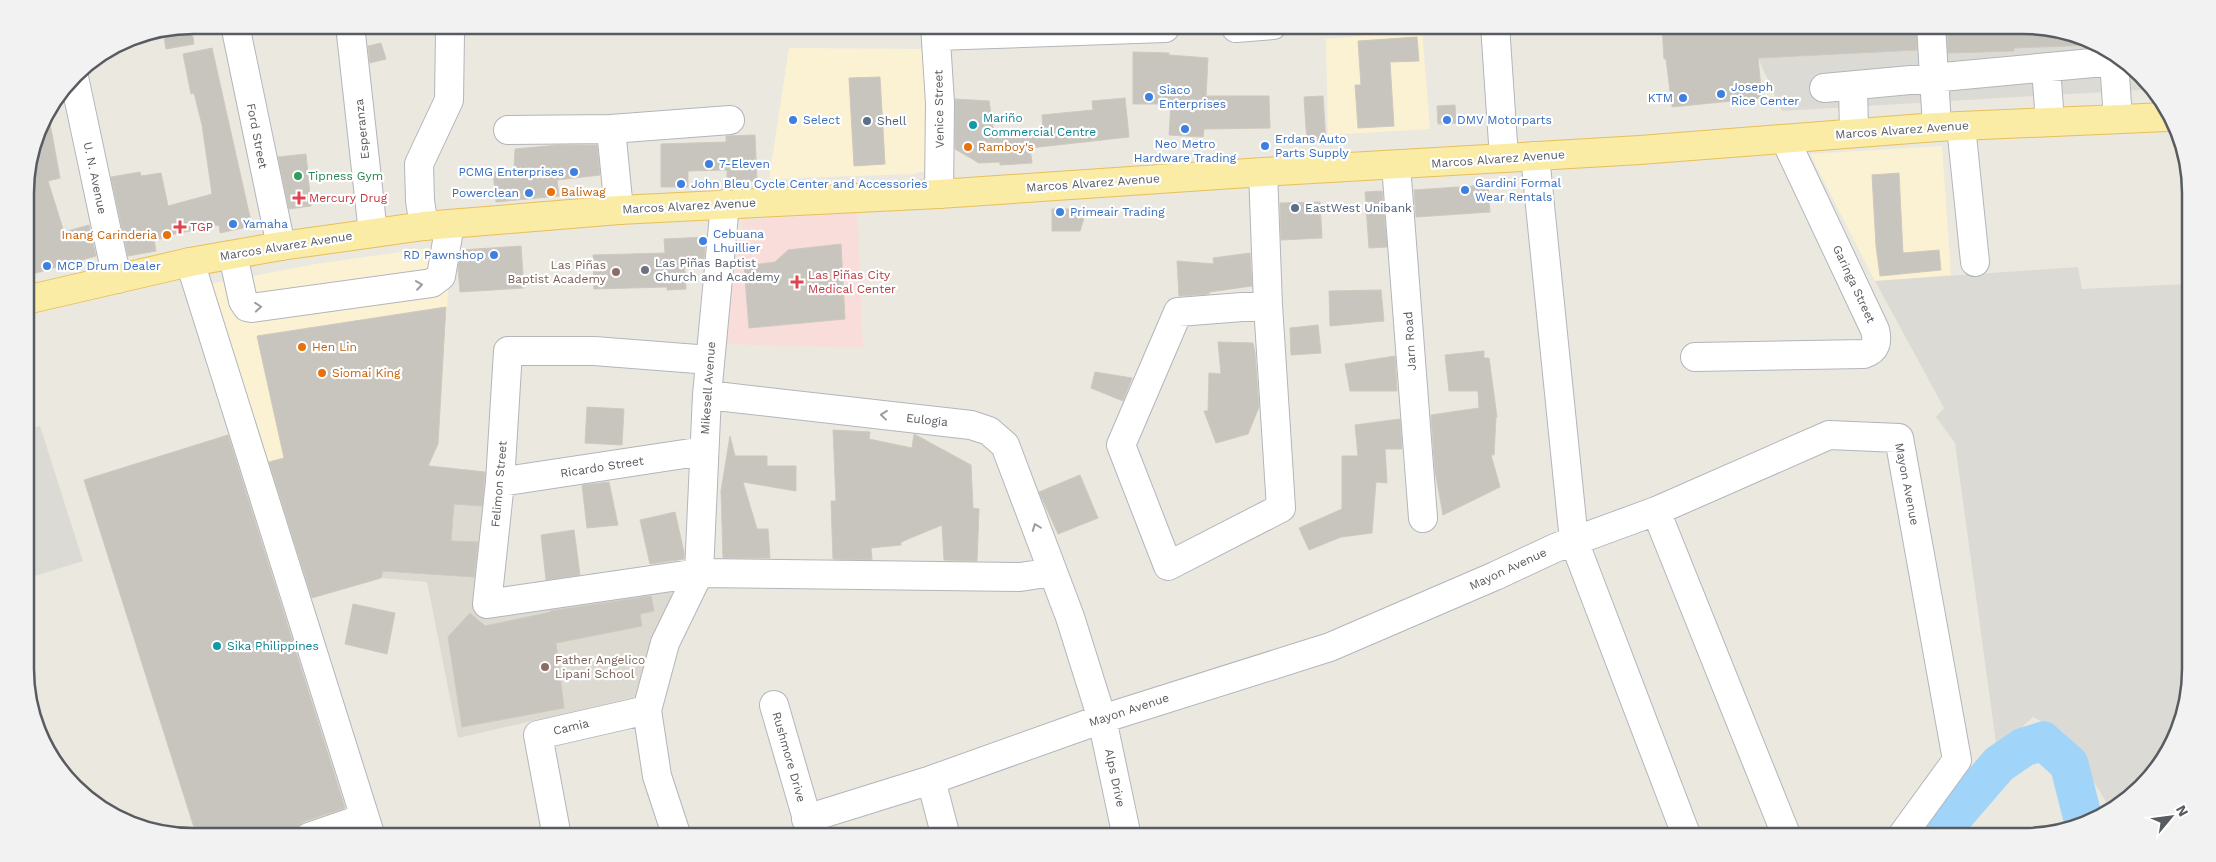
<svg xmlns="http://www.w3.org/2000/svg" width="2216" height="862" font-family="'Work Sans',sans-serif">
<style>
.commercial{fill:#fbf2d4}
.industrial{fill:#dcdad4}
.education{fill:#dddad1}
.medical{fill:#f9dddb}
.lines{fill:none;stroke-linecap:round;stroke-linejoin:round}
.river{stroke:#a1d4f9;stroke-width:39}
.building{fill:#c8c5bf;stroke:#cfc9be}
.minor-casing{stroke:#b2b6ba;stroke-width:30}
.major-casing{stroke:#e8bf5b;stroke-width:30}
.minor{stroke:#fff;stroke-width:28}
.major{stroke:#faeba5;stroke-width:28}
.oneway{stroke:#9b9da0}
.shop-dot{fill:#3f7fe0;stroke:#fff;stroke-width:2}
.service-dot{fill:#5c6f8a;stroke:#fff;stroke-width:2}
.culture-dot{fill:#0f9aa8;stroke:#fff;stroke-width:2}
.food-dot{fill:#e8710a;stroke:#fff;stroke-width:2}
.leisure-dot{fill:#2e9e5b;stroke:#fff;stroke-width:2}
.health-dot{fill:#e0444e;stroke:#fff;stroke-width:2}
.worship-dot{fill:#6b7280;stroke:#fff;stroke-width:2}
.education-dot{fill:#8d6e63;stroke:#fff;stroke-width:2}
.labels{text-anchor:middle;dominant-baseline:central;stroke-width:4.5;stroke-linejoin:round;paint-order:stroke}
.shop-label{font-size:12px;fill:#366cbe;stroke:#fff;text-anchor:start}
.street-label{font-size:12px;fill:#585c60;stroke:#fff}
.culture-label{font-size:12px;fill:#0d838f;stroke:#fff;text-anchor:start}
.service-label{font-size:12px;fill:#4e5e75;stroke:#fff;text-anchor:start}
.food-label{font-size:12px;fill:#c56008;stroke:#fff;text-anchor:start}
.leisure-label{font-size:12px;fill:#27864d;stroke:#fff;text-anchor:start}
.health-label{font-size:12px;fill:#be3a42;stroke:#fff;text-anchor:start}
.worship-label{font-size:12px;fill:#5b616d;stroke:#fff;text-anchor:start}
.education-label{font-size:12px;fill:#785e54;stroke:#fff;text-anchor:end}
.rim{fill:none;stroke:#585c60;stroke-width:2.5}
</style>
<rect width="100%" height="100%" fill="#ebe8e0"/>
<path class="commercial" d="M1422,30L1430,129L1328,135L1326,39Z
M789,48L928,49L927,170L914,174L769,179Z
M1942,146L1951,275L1875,281L1810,154Z
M451,245L438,444L392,537L381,578L311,599L265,463L210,284L316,264Z"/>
<path class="industrial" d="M1750,25H2023L2078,34L2125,59L2154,89L1782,111L1758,58Z
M2181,151L2190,170L2191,669L2182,724L2157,771L2126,801L2110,808L2063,732L2033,717L1997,750L1955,443L1936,417L1944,408L1875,281L2078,267L2082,289L2187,284Z
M40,426L83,561L28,578L27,430Z"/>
<path class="education" d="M428,465L494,473L484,579L478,614L679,582L652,637L640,696L458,738L427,582L381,578L392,537Z"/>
<path class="medical" d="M857,212L863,348L723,344L743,220Z"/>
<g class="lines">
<path class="river" d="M1936,837L1999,764L2024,747L2043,741L2069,764L2083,819L2089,822"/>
</g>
<path class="building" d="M191,25L194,44L166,49L163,31Z
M1662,25H1916L1917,50L1758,58L1762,98L1672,107L1666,59H1664Z
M1947,25H2023L2078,34L2096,45L2014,48V51L1948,53Z
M1417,37L1419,61L1390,62L1394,126L1358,128L1355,85H1361L1358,41Z
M381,43L386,59L370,63L368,46Z
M212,48L252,226L220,233L219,225L170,235L171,237L154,240L156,251L128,256L111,177L140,172L141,176L161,173L168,206L212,194L202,125L194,93L191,94L183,54Z
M1133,52L1169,53V55L1208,58L1206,96H1269L1270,128L1204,129L1203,137L1169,135L1171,104H1133Z
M880,77L885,164L854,166L849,78Z
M1323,96L1326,142L1307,143L1304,97Z
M1125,98L1129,137L1030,148L1032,163L1000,165V162L979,163L955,149V99L989,101L994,134L1043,130L1042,115L1093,110L1092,101Z
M1455,105L1456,123L1438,124L1437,106Z
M48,112L60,178L48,181L64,232L89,225L96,256L29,275L26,264L25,181L42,119Z
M755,135L757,181L727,182V170L688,171V187H661V144L726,142V136Z
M558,145H597L600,175L557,180L559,196L496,202L493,172L514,171L515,149Z
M306,154L311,206L289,209L278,157Z
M1899,173L1903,253L1939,250L1941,270L1880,276L1876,246L1872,175Z
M1488,185L1490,212L1416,217L1414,190Z
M1382,191L1387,247L1369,248L1365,192Z
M1320,202L1322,238L1281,240L1280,203Z
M1052,209H1076L1086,212L1080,231H1052Z
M706,237L704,259H684L686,289L667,290V287L594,289L593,255L665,253L664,239Z
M841,244L845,319L749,328L744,266L775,262L788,250Z
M521,246L524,288L460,292L458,268L461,250Z
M1250,253L1252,286L1209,292V294L1179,296L1177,261L1214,264L1213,258Z
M1381,290L1384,321L1330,326L1329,291Z
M446,307L438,444L428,466L485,472L482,506L454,504L451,541L478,542L474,577L383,571L381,578L312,598L269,462L284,458L257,336Z
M1318,325L1321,353L1291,355L1290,328Z
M1218,342L1253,343L1255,353L1259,407L1248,434L1216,443L1204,411H1208L1209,373L1221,374Z
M1484,351V358H1489L1497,417H1496L1494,455H1491L1500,487L1443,515L1435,471L1431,415L1479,408L1478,391H1449L1445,355Z
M1395,356L1397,391H1350L1345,364Z
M1095,372L1132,378L1123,401L1091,388Z
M587,407L624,409L622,445L585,443Z
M1400,419L1402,449H1385L1387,483L1376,482L1372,533L1341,537L1309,550L1299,528L1342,509V456H1358L1355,425Z
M833,430L870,432L869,439L912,448L914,434L971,465L973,508L979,509L977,561L944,560L942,525L901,542V545L871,548L872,560L833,559L831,501H836Z
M228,435L345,808L303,822L297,827L294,837H197L84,480Z
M730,436L735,456H767V466H796V491L743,482L757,529H768L770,558H723L721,491Z
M1080,475L1098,518L1058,534L1039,492Z
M609,482L618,525L587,528L582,485Z
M675,512L684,552V559L650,564L640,520Z
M574,530L580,575L546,580L541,535Z
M651,596L654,611L640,614L642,626L556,643L564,708L462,727L448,637L470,613L485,626L551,612L550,611Z
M353,604L395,613L387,654L345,644Z"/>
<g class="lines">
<defs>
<path id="minor" d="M235,25L281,246
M350,25L373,233
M935,25L940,103L939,194
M1495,25L1504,158
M1931,25L1937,127
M1236,28L1273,25
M936,36L1165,28V25
M2046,68L2050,122
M74,77L117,279
M1853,86L1854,133
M1824,88L2114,61L2118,119
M1961,126L1975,262
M611,129L619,210
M508,130L611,129L730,120
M1535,156L1574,541L1687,837
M1396,165L1423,518
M1263,172L1268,305L1281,508L1168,566L1121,445L1178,312L1268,305
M424,226L420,201L419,164L449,100L450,33L453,25
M233,255L243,301L247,307L252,308L432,283L441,276L450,224
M190,262L371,837
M1695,357L1864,354C1876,350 1878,342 1875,330L1785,139
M710,360L594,351H508L500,482L487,604L699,573L1020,577L1053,572
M707,395L971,425L989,431L1005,445L1070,617L1102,719L1127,837
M500,482L704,451
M1656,511L1787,837
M774,705L812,836
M931,780L946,837
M806,819L931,780L1102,719L1330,647L1495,576L1555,548L1656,511L1829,435L1899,438L1957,760L1901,837
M309,837L364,818
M557,837L538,735L647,710
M677,837L657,776L647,710L665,643L699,573L707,395L725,204"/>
<path id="major" d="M26,300L190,262L281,246L424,226L619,210L939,194L1263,172L1640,150L1937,127L2167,117"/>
</defs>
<use href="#minor" class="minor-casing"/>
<use href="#major" class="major-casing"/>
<use href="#minor" class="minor"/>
<use href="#major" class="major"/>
</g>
<defs><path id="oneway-chevron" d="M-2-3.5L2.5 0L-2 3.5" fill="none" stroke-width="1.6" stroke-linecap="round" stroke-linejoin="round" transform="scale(1.25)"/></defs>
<g class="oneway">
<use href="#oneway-chevron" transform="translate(419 285) rotate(-8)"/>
<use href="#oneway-chevron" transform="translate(258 307) rotate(-5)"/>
<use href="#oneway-chevron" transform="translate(884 415) rotate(-174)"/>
<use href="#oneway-chevron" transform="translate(1036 527) rotate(-111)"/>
</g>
<g class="shop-dot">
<circle cx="1721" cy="94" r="5"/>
<circle cx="1149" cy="97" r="5"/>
<circle cx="1683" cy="98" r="5"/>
<circle cx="793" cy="120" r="5"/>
<circle cx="1447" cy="120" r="5"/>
<circle cx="1185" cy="129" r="5"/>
<circle cx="1265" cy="146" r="5"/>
<circle cx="709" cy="164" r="5"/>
<circle cx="574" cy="172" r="5"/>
<circle cx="681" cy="184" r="5"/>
<circle cx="1465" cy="190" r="5"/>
<circle cx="529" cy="193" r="5"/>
<circle cx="1060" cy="212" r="5"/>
<circle cx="233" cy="224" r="5"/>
<circle cx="703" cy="241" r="5"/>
<circle cx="494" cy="255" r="5"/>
<circle cx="47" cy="266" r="5"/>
</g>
<g class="service-dot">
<circle cx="867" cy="121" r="5"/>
<circle cx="1295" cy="208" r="5"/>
</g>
<g class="culture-dot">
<circle cx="973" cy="125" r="5"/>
<circle cx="217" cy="646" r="5"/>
</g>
<g class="food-dot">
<circle cx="968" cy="147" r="5"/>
<circle cx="551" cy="192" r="5"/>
<circle cx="167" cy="235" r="5"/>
<circle cx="302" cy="347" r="5"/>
<circle cx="322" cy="373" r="5"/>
</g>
<circle class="leisure-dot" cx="298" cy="176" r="5"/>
<g class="health-dot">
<path d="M296.5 190.5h5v5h5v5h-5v5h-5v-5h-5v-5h5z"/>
<path d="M177.5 219.5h5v5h5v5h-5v5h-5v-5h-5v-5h5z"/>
<path d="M794.5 274.5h5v5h5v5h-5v5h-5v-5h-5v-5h5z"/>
</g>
<circle class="worship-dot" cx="645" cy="270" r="5"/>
<g class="education-dot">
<circle cx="616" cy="272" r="5"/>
<circle cx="545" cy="667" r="5"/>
</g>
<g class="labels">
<g class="shop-label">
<text x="1731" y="87">Joseph<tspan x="1731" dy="14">Rice Center</tspan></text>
<text x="1159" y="90">Siaco<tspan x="1159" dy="14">Enterprises</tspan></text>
<text x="1673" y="98" text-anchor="end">KTM</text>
<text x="803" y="120">Select</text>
<text x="1457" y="120">DMV Motorparts</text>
<text x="1275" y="139">Erdans Auto<tspan x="1275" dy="14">Parts Supply</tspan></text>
<text x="1185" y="144" text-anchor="middle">Neo Metro<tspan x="1185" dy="14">Hardware Trading</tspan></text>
<text x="719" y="164">7-Eleven</text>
<text x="564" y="172" text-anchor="end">PCMG Enterprises</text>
<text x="1475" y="183">Gardini Formal<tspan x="1475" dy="14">Wear Rentals</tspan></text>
<text x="691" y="184">John Bleu Cycle Center and Accessories</text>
<text x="519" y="193" text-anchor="end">Powerclean</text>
<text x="1070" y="212">Primeair Trading</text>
<text x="243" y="224">Yamaha</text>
<text x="713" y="234">Cebuana<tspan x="713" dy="14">Lhuillier</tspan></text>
<text x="484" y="255" text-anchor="end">RD Pawnshop</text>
<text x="57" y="266">MCP Drum Dealer</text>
</g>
<g class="street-label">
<text transform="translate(939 109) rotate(-91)">Venice Street</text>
<text transform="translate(362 129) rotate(-96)">Esperanza</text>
<text transform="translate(1902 130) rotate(-4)">Marcos Alvarez Avenue</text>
<text transform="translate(257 136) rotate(79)">Ford Street</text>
<text transform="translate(1498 159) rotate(-4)">Marcos Alvarez Avenue</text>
<text transform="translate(95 178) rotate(78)">U. N. Avenue</text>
<text transform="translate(1093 183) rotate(-4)">Marcos Alvarez Avenue</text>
<text transform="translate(689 206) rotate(-3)">Marcos Alvarez Avenue</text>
<text transform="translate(286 246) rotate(-9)">Marcos Alvarez Avenue</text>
<text transform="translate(1854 284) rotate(65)">Garinga Street</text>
<text transform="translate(1410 341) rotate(-94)">Jarn Road</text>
<text transform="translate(708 388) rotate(-86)">Mikesell Avenue</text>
<text transform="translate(927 420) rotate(6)">Eulogia</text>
<text transform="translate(602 467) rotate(-9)">Ricardo Street</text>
<text transform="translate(499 484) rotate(-85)">Felimon Street</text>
<text transform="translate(1907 484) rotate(79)">Mayon Avenue</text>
<text transform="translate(1508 569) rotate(-25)">Mayon Avenue</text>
<text transform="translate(1129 710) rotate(-18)">Mayon Avenue</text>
<text transform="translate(571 727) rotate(-13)">Camia</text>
<text transform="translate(789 757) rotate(74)">Rushmore Drive</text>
<text transform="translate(1115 778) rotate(78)">Alps Drive</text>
</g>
<g class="culture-label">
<text x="983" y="118">Mariño<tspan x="983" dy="14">Commercial Centre</tspan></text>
<text x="227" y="646">Sika Philippines</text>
</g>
<g class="service-label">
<text x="877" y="121">Shell</text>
<text x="1305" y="208">EastWest Unibank</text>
</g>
<g class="food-label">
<text x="978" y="147">Ramboy's</text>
<text x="561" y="192">Baliwag</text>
<text x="157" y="235" text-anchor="end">Inang Carinderia</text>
<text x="312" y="347">Hen Lin</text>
<text x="332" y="373">Siomai King</text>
</g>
<g class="leisure-label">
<text x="308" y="176">Tipness Gym</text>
</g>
<g class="health-label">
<text x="309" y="198">Mercury Drug</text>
<text x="190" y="227">TGP</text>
<text x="808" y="275">Las Piñas City<tspan x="808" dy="14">Medical Center</tspan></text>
</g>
<g class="worship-label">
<text x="655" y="263">Las Piñas Baptist<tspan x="655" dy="14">Church and Academy</tspan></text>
</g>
<g class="education-label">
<text x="606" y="265">Las Piñas<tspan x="606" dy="14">Baptist Academy</tspan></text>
<text x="555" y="660" text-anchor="start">Father Angelico<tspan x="555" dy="14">Lipani School</tspan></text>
</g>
</g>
<path d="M0 0H2216V862H0ZM193 34H2023A159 159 0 0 1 2182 193V669A159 159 0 0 1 2023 828H193A159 159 0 0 1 34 669V193A159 159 0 0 1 193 34Z" fill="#f2f2f2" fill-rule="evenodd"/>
<path class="rim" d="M193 34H2023A159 159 0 0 1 2182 193V669A159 159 0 0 1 2023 828H193A159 159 0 0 1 34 669V193A159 159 0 0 1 193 34Z"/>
<g transform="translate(2171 817) rotate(61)" stroke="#ffffff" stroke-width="4" paint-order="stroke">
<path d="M0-4L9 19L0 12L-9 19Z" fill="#585c60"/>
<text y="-8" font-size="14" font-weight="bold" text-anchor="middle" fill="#585c60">N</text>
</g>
</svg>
